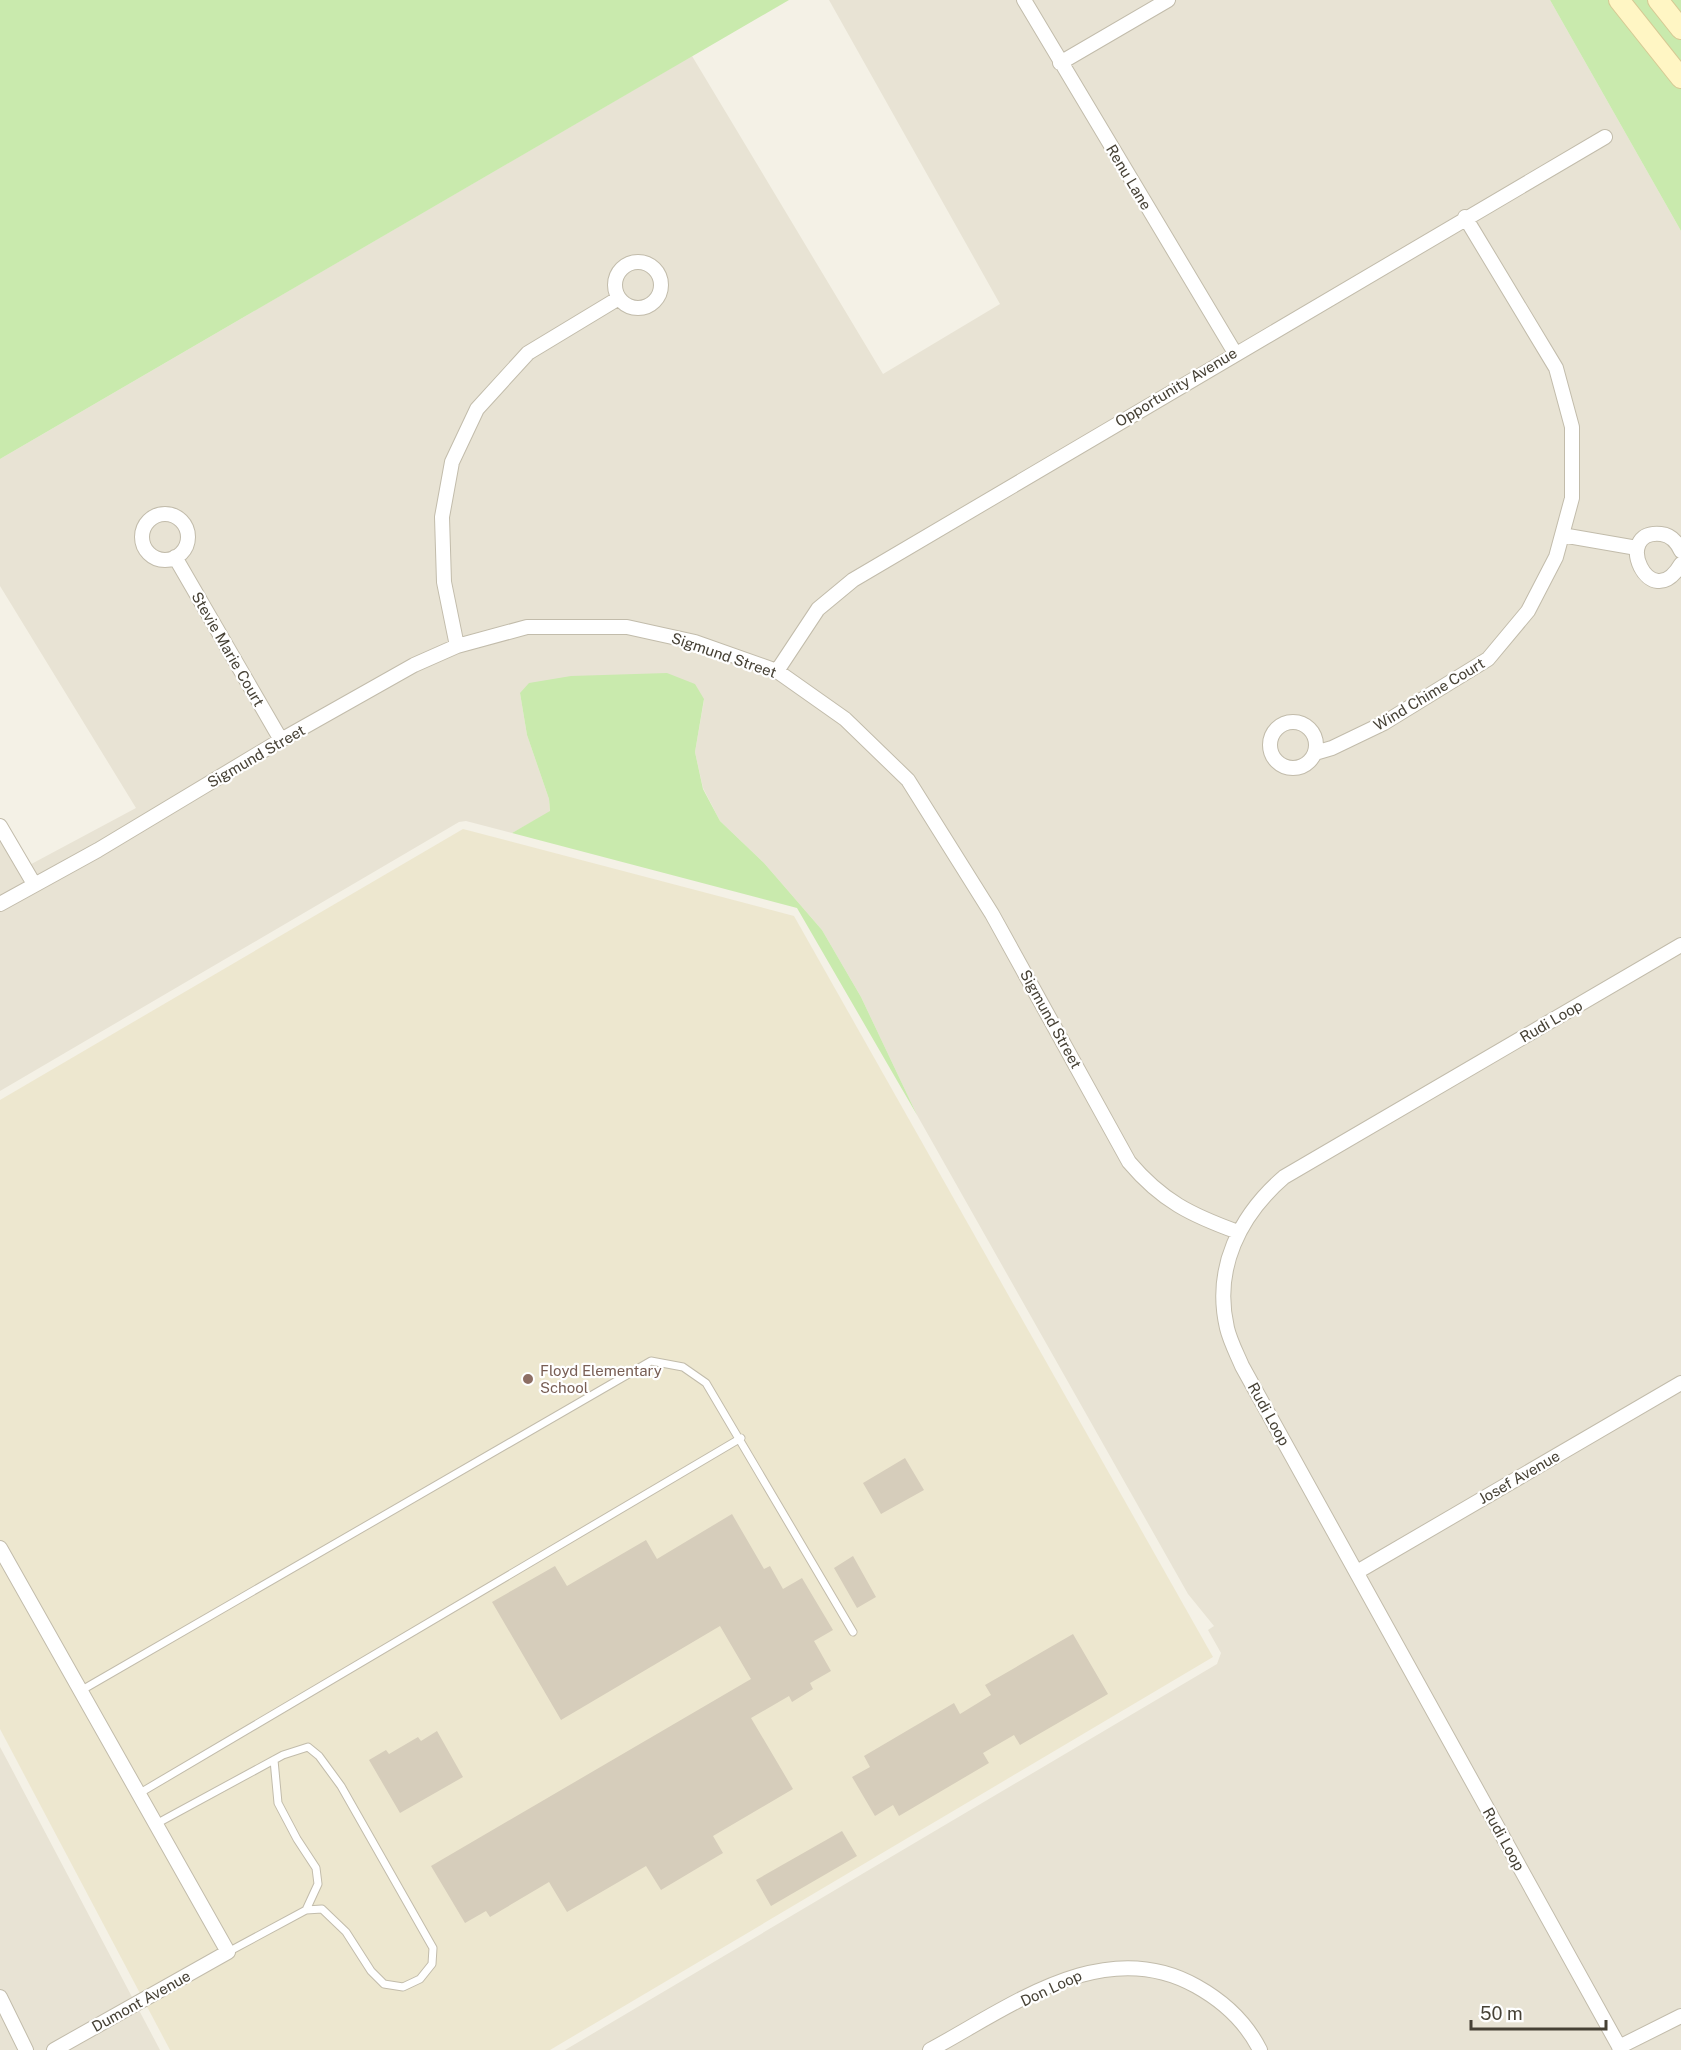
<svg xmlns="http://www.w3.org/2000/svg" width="1681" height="2050" font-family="'Public Sans',sans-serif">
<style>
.residential{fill:#e8e3d4}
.education{fill:#ede7cf}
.green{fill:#c9eaad}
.building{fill:#d6cdbb}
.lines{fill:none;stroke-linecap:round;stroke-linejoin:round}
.lane-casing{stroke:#c2bcab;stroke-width:9}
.street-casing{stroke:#c2bcab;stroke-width:16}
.secondary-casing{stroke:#d6c994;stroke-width:22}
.lane{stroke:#fff;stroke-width:7}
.street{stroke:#fff;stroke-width:14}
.secondary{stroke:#fff6c4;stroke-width:20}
.education-dot{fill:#8d6e63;stroke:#fff;stroke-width:2}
.labels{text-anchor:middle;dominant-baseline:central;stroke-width:4.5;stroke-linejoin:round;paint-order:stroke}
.street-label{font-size:15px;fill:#464135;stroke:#fff}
.education-label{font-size:15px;fill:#785e54;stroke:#fff;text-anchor:start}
</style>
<rect width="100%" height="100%" fill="#f4f1e6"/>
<path class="residential" d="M829,0H1550L1681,231V2050H565L1217,1664L1221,1653L1208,1630L1214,1626L1188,1594L917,1115L861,997L822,930L764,863L720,821L703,788L695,752L704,700L520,693L527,735L549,799L550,812L512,833L466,821L459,822L0,1091V833L22,869L136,808L0,586V459L692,56L883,374L1000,304Z
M0,1747L7,1760L160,2050H0Z"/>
<path class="education" d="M463,829L794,916L1213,1657L550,2050H170L0,1729V1100Z"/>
<path class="green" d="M0,0H789L0,459Z
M1550,0H1681V231Z
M667,673L695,684L704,699L695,752L703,789L720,821L764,863L822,930L861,997L917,1115L797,908L512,833L550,811L549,799L527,735L520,693L529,683L571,676Z"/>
<path class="building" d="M905,1458L924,1490L881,1514L863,1483Z
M732,1514L764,1569L770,1566L783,1589L802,1578L833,1630L814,1641L831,1671L810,1683L813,1689L792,1702L789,1696L751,1718L793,1789L713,1836L723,1853L661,1890L646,1866L567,1912L549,1882L490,1917L486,1911L465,1923L431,1866L751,1679L720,1626L561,1720L492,1602L555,1566L567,1586L646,1540L657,1559Z
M853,1556L876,1597L857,1608L834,1568Z
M1073,1634L1108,1694L1020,1745L1014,1735L983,1753L989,1763L899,1816L893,1805L875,1816L852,1777L870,1767L864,1756L954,1703L960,1714L991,1695L985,1685Z
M437,1731L463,1777L400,1813L369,1760L386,1750L389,1754L418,1737L421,1741Z
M842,1831L857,1856L771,1906L756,1880Z"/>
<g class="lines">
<defs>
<path id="lane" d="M82,1690L651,1361L683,1367L706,1383L853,1632
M274,1760L278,1803L297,1839L316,1868L318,1884L306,1910
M140,1793L741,1438
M156,1824L283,1755L308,1747L319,1756L341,1786L433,1948L432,1964L420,1979L403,1987L384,1984L371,1971L346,1932L322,1909L306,1910L228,1952"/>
<path id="street" d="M1024,0L1235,353
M1060,63L1168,0
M615 285a23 23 0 1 1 46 0a23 23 0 1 1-46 0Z
M142 537a23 23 0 1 1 46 0a23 23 0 1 1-46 0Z
M1562,535L1637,548
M1681,551C1677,542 1671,535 1661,534C1611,529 1650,617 1681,564
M175,557L281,740
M457,646L444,582L442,517L452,462L477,409L528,353L619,298
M777,671L818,609L853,580L1605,137
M1270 745a23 23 0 1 1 46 0a23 23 0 1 1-46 0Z
M1315,753L1332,748L1384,723L1488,659L1528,611L1556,557L1572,498V427L1556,368L1465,217
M0,826L34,884
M0,904L98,850L281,740L414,665L457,646L527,627H627L695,642L777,671L845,719L908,780L992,914L1129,1162C1162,1201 1191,1215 1238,1232
M0,1548L228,1952L54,2050
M1357,1572L1681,1383
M0,1997L26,2050
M1619,2047L1681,2016
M930,2050C1010,2007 1104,1934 1196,1986C1223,2001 1246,2022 1260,2050
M1621,2050L1242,1366C1237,1354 1230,1341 1227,1328C1213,1268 1240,1215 1284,1177L1681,945"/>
<path id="secondary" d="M1619,0L1681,78
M1658,0L1681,29"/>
</defs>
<use href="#lane" class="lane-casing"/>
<use href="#street" class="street-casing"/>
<use href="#secondary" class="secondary-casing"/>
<use href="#lane" class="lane"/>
<use href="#street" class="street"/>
<use href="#secondary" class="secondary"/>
</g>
<circle class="education-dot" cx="528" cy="1379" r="6"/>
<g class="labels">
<g class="street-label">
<text transform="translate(1129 177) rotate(59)">Renu Lane</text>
<text transform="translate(1176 387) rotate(-31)">Opportunity Avenue</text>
<text transform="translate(228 649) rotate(60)">Stevie Marie Court</text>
<text transform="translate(724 655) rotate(19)">Sigmund Street</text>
<text transform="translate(1429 694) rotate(-31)">Wind Chime Court</text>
<text transform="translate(256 756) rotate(-30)">Sigmund Street</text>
<text transform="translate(1051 1019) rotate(61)">Sigmund Street</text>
<text transform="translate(1551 1021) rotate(-30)">Rudi Loop</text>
<text transform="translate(1269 1414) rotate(61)">Rudi Loop</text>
<text transform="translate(1519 1477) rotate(-30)">Josef Avenue</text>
<text transform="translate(1504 1839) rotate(61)">Rudi Loop</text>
<text transform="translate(1051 1988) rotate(-25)">Don Loop</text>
<text transform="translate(141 2001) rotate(-29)">Dumont Avenue</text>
</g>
<g class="education-label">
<text x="540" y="1370">Floyd Elementary<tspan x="540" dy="17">School</tspan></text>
</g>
</g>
<path d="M1471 2020v9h135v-9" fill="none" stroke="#464135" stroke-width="3"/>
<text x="1480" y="2020" font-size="18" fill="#464135" stroke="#ffffff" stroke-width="4.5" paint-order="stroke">50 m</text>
</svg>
